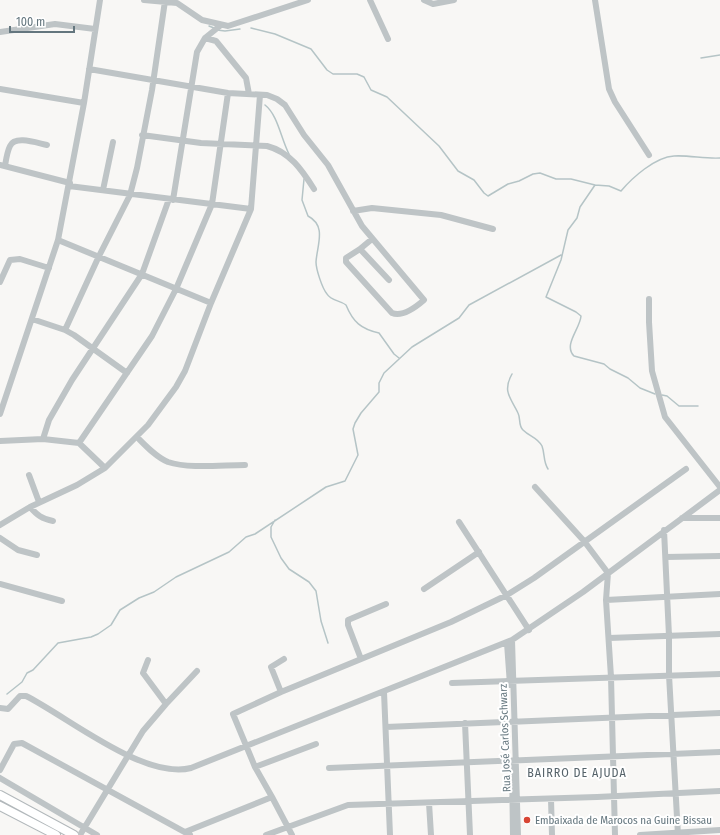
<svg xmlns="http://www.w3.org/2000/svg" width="720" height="835" font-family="'Fira Sans Condensed',sans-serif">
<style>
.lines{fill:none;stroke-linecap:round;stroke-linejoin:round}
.stream{stroke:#b5c4c6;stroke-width:1.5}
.major-casing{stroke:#b2b8bb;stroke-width:10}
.minor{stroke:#bec4c6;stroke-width:6}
.major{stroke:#fff;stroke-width:8}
.poi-dot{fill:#d84534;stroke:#fff;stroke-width:1.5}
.labels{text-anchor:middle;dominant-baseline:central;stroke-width:4;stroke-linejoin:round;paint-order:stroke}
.street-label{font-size:11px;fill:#64767e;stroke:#fff}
.poi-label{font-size:11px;fill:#64767e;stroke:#fff;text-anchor:start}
.neighbourhood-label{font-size:12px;letter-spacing:1px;fill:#56636a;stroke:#fff}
</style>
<rect width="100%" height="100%" fill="#f8f7f5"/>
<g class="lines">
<path class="stream" d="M209,26L214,28
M251,28L275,34L311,49L327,70L333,74H357L364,77L371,90L387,97L439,146L458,171L474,180L484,193L488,196L508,184L519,181L533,174L540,173L556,179H571L595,185
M217,30L225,31L240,29
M701,58L720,55
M265,105C278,115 281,139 289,154
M304,179L302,200L308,216C327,226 317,245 316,262C316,269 322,288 327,294C331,301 340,300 346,305C353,322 361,329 379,333L394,354L399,358
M512,374C502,392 511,398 518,413C521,419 518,425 523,430C530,437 537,437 542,446C545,454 543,461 548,469
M655,394L640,388L628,378L610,369L604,364L574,356C563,345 580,329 581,316L576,312L546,297L561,260L568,230L577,218L580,207L595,185L609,186L621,191C632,178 655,157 674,156C689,155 705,159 720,158
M662,395L667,396L679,406H698
M275,520L271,527V537L281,558L289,569L309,582L316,591L321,621L328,643
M7,694L22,682L27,673L33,670L58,643L91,637L98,634L111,625L120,610L139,598L154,592L176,577L229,552L246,537L255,534L326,487L345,481L358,455L353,429L355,423L361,413L379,392V383L384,373L412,347L459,318L469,305L561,255"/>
<defs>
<path id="major" d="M0,795L74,835
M0,806L56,835"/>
</defs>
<use href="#major" class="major-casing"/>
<path class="minor" d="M144,0L177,3L202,20L228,26L308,0
M370,0L388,39
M424,0L433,4L454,0
M595,0L609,89L615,102L649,155
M0,32L55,24L95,29
M205,38L216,41L246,78L249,94
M89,69L228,93L267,95L277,99L285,105L304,135L328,165L362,226L424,300C416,307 402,317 392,313L346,262V258L360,249
M0,89L84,103
M142,135L201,143L267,146C290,152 302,170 314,189
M0,165L70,183
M5,166C6,160 7,152 10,146C15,135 37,143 47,145
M69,186L251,209
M103,190L113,142
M173,200L197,52L205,38L221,25
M353,211L372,208L441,215L493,229
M372,239L360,249L389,280
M58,240L211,303
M0,282L10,260L20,259L49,268
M649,299V322L652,371L665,417L720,487
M32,319L65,330L74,335L127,373
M65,330L99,256L130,195L137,168L152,90L165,1
M0,414L58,240L84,103L100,0
M137,437C146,446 156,457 168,462C189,469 222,465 245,465
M43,439L49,420L72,380L142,274L169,199
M0,441L43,439L79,443L105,468
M79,443L152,336L176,289L212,204L228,93
M29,475L39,502
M535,487L584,541L608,573L606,600L611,677L615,835
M30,507C37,515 42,519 53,521
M682,518H720
M459,522L529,630
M0,525L30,507L77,485L105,468L148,425L176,387L185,371L211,303L251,209L260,95
M664,530L669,636V675L678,835
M0,538L18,550L37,555
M666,557L720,556
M0,584L62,601
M424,589L479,552
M606,600L720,594
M609,638L720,634
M512,640L518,835
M507,643L510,685
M361,659L348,625V620L386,604
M148,660L143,673L166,704L197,671
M452,683L720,674
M281,692L271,667L284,659
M384,692L390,835
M0,708L8,709L20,696H26C68,717 144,780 191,768L512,640L583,592L720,490
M465,723L470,835
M386,727L720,713
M512,766L513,835
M255,767L316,744
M329,768L720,752
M0,770L14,744L22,743L190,835
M0,778L97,835
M272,797L292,835
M551,799L552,835
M429,803L431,835
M185,832L272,797L255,767L233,714L281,692L451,622L507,595L534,578L686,469
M80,835L143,731L166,704
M266,835L348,805L597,797L720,791
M640,835L720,830"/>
<use href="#major" class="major"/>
</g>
<circle class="poi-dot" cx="527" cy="820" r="4"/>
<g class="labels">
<g class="street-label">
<text transform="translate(505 738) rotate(-92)">Rua José Carlos Schwarz</text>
</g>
<g class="poi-label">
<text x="535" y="820">Embaixada de Marocos na Guine Bissau</text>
</g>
<g class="neighbourhood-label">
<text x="577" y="773">BAIRRO DE AJUDA</text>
</g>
</g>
<path d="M10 26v6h64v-6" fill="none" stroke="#64767e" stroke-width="2"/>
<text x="16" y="26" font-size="12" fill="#64767e" stroke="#ffffff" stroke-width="3" paint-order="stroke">100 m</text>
</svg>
